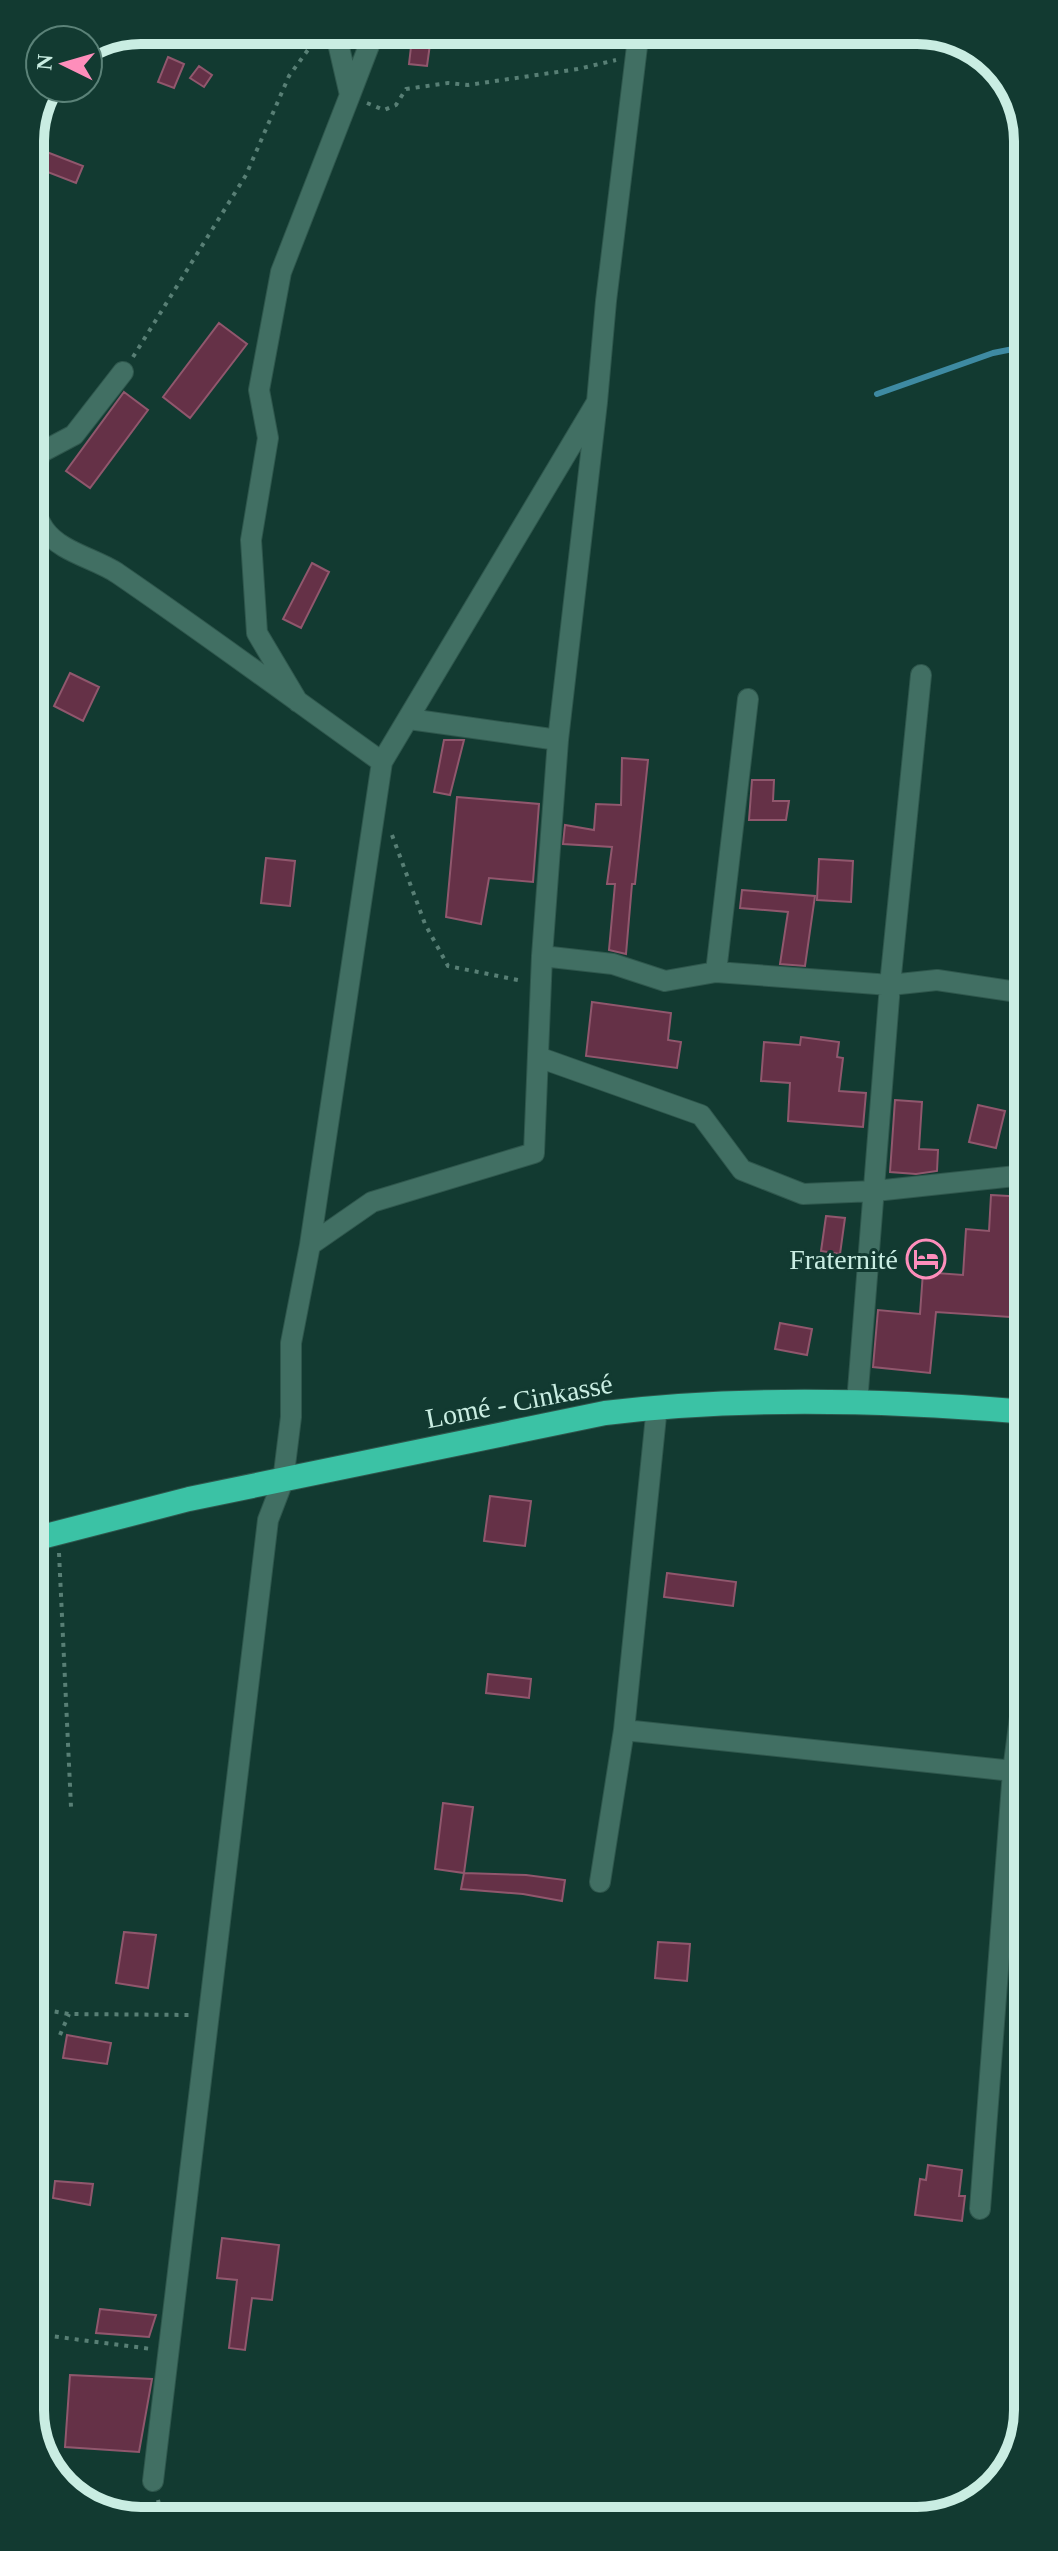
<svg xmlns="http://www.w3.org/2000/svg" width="1058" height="2551" font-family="'Times New Roman',serif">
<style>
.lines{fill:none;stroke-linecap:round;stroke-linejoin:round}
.stream{stroke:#3e8aa2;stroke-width:6}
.building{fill:#653147;stroke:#90576d;stroke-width:2}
.minor-casing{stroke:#2f574d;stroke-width:22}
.highway-casing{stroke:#2f574d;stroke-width:26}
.path{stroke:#587f75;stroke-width:4;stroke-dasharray:4 6;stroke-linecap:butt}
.minor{stroke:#416f63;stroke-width:20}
.highway{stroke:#3bc2a5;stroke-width:24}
.labels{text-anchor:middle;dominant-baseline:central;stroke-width:6;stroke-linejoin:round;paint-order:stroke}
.poi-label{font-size:28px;fill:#c9ede2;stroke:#123a31;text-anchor:end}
.street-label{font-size:28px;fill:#c9ede2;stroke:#123a31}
.rim{fill:none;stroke:#c9ede2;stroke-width:10}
</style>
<rect width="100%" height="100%" fill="#123a31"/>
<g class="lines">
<path class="stream" d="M877,394L993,353L1023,347"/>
</g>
<path class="building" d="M413,30H432L427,66L409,64Z
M168,57L184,64L174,88L158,82Z
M199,66L212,75L204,87L190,78Z
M39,149L83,166L76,183L32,166Z
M219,323L247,344L190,418L163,397Z
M124,392L148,410L90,488L66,471Z
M312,563L329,572L301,628L283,619Z
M70,673L99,687L83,721L54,706Z
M444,740H464L450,795L434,792Z
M622,758L648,760L635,884H632L626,954L609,950L615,884H607L612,847L563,844L565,825L594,830L596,804L621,805Z
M752,780H774L773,801H789L786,820H749Z
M457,797L539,804L533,882L489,878L481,924L446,917Z
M266,858L295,861L290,906L261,903Z
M819,859L853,861L851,902L817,900Z
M742,890L815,896L805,966L780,964L788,912L740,908Z
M592,1002L671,1013L668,1040L681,1042L677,1068L586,1056Z
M801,1037L839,1042L837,1057L843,1058L839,1091L866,1093L863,1127L788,1121L790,1083L761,1081L764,1042L800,1045Z
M895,1100L922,1102L919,1149L938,1150L937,1171L916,1174L890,1172Z
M978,1105L1005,1111L996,1148L969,1142Z
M991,1195L1025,1197V1318L936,1312L930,1373L873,1367L878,1310L920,1314L923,1272L963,1275L966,1229L989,1231Z
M826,1216L845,1218L840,1254L821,1251Z
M780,1323L812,1329L807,1355L775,1349Z
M490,1496L531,1501L525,1546L484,1541Z
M667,1573L736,1582L733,1606L664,1597Z
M488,1674L531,1679L529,1698L486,1693Z
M443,1803L473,1807L464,1873L435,1869Z
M464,1873L526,1875L565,1880L562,1901L523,1894L461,1889Z
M124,1932L156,1935L148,1988L116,1983Z
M658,1942L690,1944L687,1981L655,1978Z
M67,2035L111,2043L107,2064L63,2058Z
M928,2165L962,2170L959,2196H965L962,2221L915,2215L920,2179L926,2180Z
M55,2181L93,2184L90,2205L53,2198Z
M222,2238L279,2245L272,2300L252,2298L245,2350L229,2348L237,2280L217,2278Z
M100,2309L156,2315L149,2337L96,2333Z
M70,2375L152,2379L139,2452L65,2447Z"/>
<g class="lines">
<defs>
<path id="minor" d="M350,95L375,30
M123,372L74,435L40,453C34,479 27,505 44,529C60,552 94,558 117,573C206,634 294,699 382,762
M298,702L257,633L251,540L268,438L259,390L281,272L350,95L335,30
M409,719L558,740
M542,956L613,964L665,981L716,972L890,985L937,980L1024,993
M716,972L748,699
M538,1057L701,1115L742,1170L803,1194L875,1191L1025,1175
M310,1245L372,1202L534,1153L542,956L558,740L597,402L606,301L639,30
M857,1403L890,985L921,675
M624,1730L1013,1771L980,2209
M1013,1771L1026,1671
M600,1882L624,1730L657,1406
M153,2481L268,1520L283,1481L291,1417V1343L310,1245L382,762L597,402"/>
<path id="highway" d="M34,1539L189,1499L605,1413C744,1396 887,1400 1026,1412"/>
</defs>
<use href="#minor" class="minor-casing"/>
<use href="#highway" class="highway-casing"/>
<path class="path" d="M367,103L384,110L396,105L406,89L448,83L468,85L578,69L616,60
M30,138L53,88
M133,357L246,175L289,76L318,36
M392,835L425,924L448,966L523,981
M59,1553L71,1807
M35,2008L69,2014L191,2015
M60,2035L69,2014
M35,2334L151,2349
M158,2500L163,2521"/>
<use href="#minor" class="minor"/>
<use href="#highway" class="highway"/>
</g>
<defs>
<symbol id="hotel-ring" viewBox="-11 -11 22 22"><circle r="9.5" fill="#123a31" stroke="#fe8ebb" stroke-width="1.5"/><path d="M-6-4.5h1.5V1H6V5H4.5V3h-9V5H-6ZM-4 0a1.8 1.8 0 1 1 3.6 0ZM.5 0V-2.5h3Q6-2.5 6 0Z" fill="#fe8ebb"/></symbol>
</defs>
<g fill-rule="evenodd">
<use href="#hotel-ring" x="904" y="1237" width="44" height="44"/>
</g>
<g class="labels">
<g class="poi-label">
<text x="898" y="1259">Fraternité</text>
</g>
<g class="street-label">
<text transform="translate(519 1401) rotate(-11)">Lomé - Cinkassé</text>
</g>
</g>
<path d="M0 0H1058V2551H0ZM141 44H917A97 97 0 0 1 1014 141V2410A97 97 0 0 1 917 2507H141A97 97 0 0 1 44 2410V141A97 97 0 0 1 141 44Z" fill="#123a31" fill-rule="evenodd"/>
<path class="rim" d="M141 44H917A97 97 0 0 1 1014 141V2410A97 97 0 0 1 917 2507H141A97 97 0 0 1 44 2410V141A97 97 0 0 1 141 44Z"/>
<g transform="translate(64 64) rotate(275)"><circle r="38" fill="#123a31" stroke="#5b8278" stroke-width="2"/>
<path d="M0-6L14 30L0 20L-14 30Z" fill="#fe8ebb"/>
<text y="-12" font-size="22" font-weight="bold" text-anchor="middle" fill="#c9ede2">N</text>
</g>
</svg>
